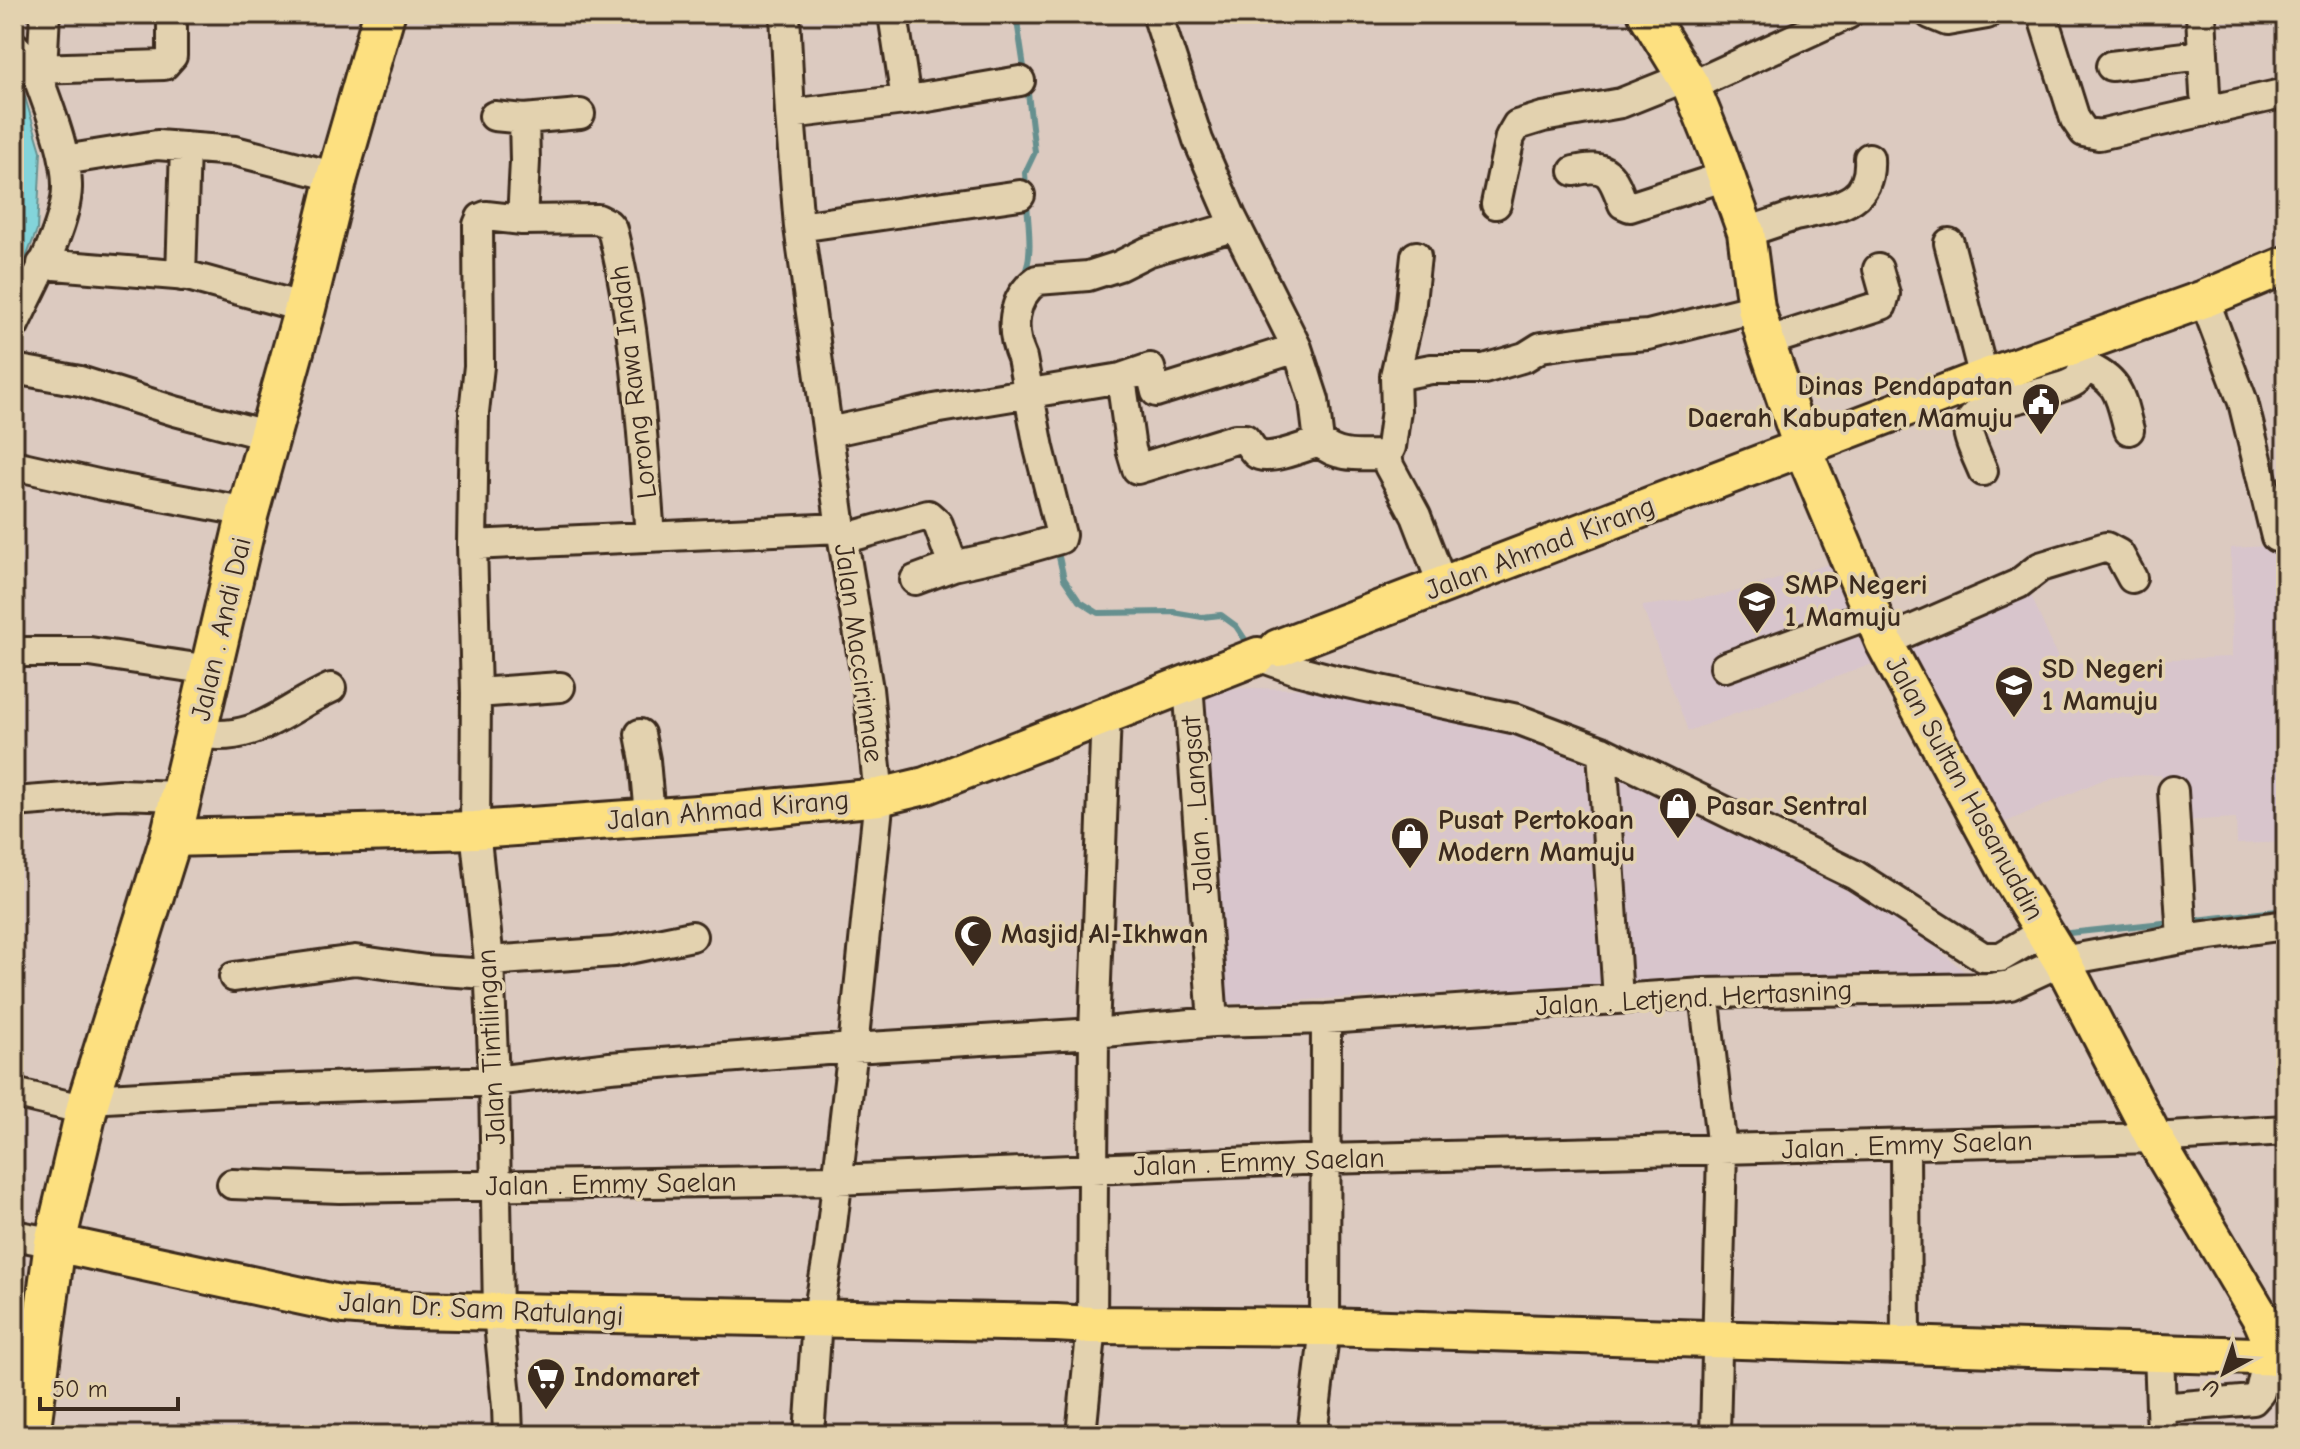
<svg xmlns="http://www.w3.org/2000/svg" width="2300" height="1449" font-family="'Comic Neue',sans-serif">
<style>
.built{fill:#d8c5cc}
.water{fill:#83d4da;stroke:#66908f;stroke-width:2}
.lines{fill:none;stroke-linecap:round;stroke-linejoin:round}
.stream{stroke:#66908f;stroke-width:6}
.minor-casing{stroke:#3b2a1e;stroke-width:34}
.major-casing{stroke:#3b2a1e;stroke-width:42}
.highway-casing{stroke:#3b2a1e;stroke-width:46}
.minor{stroke:#e3d2af;stroke-width:28}
.major{stroke:#fde080;stroke-width:36}
.highway{stroke:#fde080;stroke-width:40}
.labels{text-anchor:middle;dominant-baseline:central;stroke-width:7;stroke-linejoin:round;paint-order:stroke}
.street-label{font-size:28px;fill:#3b2a1e;stroke:#e3d2af}
.poi-label{font-size:28px;font-weight:bold;fill:#3b2a1e;stroke:#e3d2af;text-anchor:start}
</style>
<rect width="100%" height="100%" fill="#dccac0"/>
<filter id="ink" filterUnits="userSpaceOnUse"><feTurbulence type="fractalNoise" baseFrequency=".0125" numOctaves="2"/><feDisplacementMap in="SourceGraphic" scale="16" xChannelSelector="R" yChannelSelector="G"/><feConvolveMatrix kernelMatrix="1 2 1 2 8 2 1 2 1" color-interpolation-filters="sRGB"/></filter>
<g filter="url(#ink)">
<path class="built" d="M2286,545V842L2237,844L2236,818L2179,821L2161,775L2111,776L1997,826L1902,641L2027,586L2060,663L2232,657L2231,548Z
M1836,562L1872,664L1688,731L1642,606L1724,595Z
M1250,688L1321,689L1520,729L1597,757L1908,923L1966,973L1611,984L1225,1004L1202,690Z"/>
<path class="water" d="M14,71L19,77L41,151L37,230L14,288Z"/>
<g class="lines">
<path class="stream" d="M1016,14L1025,74
M1026,187L1025,173L1035,152L1027,85
M1023,277C1034,257 1028,225 1027,202
M1057,548L1064,579L1079,601L1098,613L1173,612L1202,617L1221,615L1236,626L1250,647
M2187,921L2286,910
M2060,934L2172,922"/>
<defs>
<path id="minor" d="M785,14L790,114L799,227L841,528L868,689L879,797L853,1048L829,1251L817,1320L809,1435
M893,14L906,100
M1157,14L1198,140L1231,216L1297,348L1314,400L1319,442C1339,459 1362,455 1387,455L1389,466L1416,516L1443,586
M1930,14L1947,21L1987,14
M2042,14L2075,119L2084,132L2099,135L2286,93
M2201,14L2205,94
M14,46L35,69
M2111,66L2202,55
M42,69L45,14
M1691,86L1848,14
M790,114L921,98L1020,81
M494,116L524,119
M64,160L157,145L235,151L337,177
M1574,171C1608,163 1612,174 1623,204L1630,207L1726,176
M1496,204L1510,137L1517,125L1543,117L1621,103L1686,77
M522,220L598,219L608,224L612,229C637,330 642,433 650,537
M799,227L1020,195
M1746,232C1763,227 1779,221 1795,216C1832,207 1872,207 1869,158
M1949,243L1984,378
M42,264L188,276L305,308
M181,276L185,147
M2204,299L2243,402L2276,537
M14,325C31,288 66,228 67,188C68,153 47,103 35,69L164,65L172,56V14
M1766,342L1882,305L1885,294L1878,269
M2085,366C2120,381 2120,396 2129,430
M14,369L80,381L175,411L270,436
M1395,376L1431,369H1484L1525,357L1541,347L1606,338L1648,335L1756,308
M1121,378L1131,449L1137,469L1235,439H1245C1249,443 1252,450 1257,454C1267,462 1307,446 1319,442
M829,432L934,409L1121,378L1150,368L1156,392L1297,348
M1387,455L1391,447L1396,410L1395,376L1410,311L1416,256
M14,465L102,485L248,512
M1983,471C1979,461 1968,439 1968,429C1969,399 2053,396 2075,381C2080,378 2082,371 2085,366L2080,345
M843,539L928,515L938,524L953,566L1007,554L1060,539L1061,535L1039,448L1022,358C1010,331 1011,299 1037,280L1088,276L1119,266L1147,252L1236,226
M472,545L841,528
M915,580L953,566
M1884,642L2018,584L2040,567L2106,547L2119,554L2132,578
M14,652H90L210,670
M1258,656L1297,670L1338,681L1517,719L1602,751L1855,875L1983,957H2001L2044,931
M1725,667L1871,614
M1188,684L1213,1022
M476,693L560,687
M197,733C256,744 282,710 331,688
M640,734L645,760L650,816
M1602,751L1618,999
M2173,791L2182,939
M14,802L119,794L180,796
M489,961L614,952L692,936
M234,977L355,960L426,970L488,974
M1704,993L1722,1150L1715,1435
M14,1093L86,1110
M89,1099L245,1090L494,1081L610,1067L853,1048L1094,1033L1213,1022L1326,1019L1704,993L1990,988L2010,985L2062,961L2182,939L2286,925
M1905,1144L1906,1344
M232,1184L340,1188L836,1180L1324,1159L2154,1138L2286,1130
M14,1235L55,1243
M2159,1353L2162,1435
M2161,1408L2253,1400L2260,1392L2268,1356
M508,1435L507,1407L498,1313L494,1081L489,961L475,830L476,693L472,545L474,412L479,366L478,225L481,218L486,216L522,220L525,161L524,119L580,114
M1081,1435L1092,1325L1094,1033L1106,714
M1312,1435L1325,1327L1326,1019"/>
<path id="major" d="M1647,14L1691,86L1716,148L1746,232L1756,308L1766,342L1802,447L1884,642L2011,878L2062,961L2154,1138L2262,1320L2278,1357
M1278,648L1984,378L2204,299L2286,265
M171,838L475,830L739,811L879,797L925,786L1258,656
M55,1243L344,1305L407,1310L1056,1323L1092,1325L1325,1327L2286,1357"/>
<path id="highway" d="M29,1435L55,1243L89,1099L171,838L248,512L305,308L337,177L384,14"/>
</defs>
<use href="#minor" class="minor-casing"/>
<use href="#major" class="major-casing"/>
<use href="#highway" class="highway-casing"/>
<use href="#minor" class="minor"/>
<use href="#major" class="major"/>
<use href="#highway" class="highway"/>
</g>
</g>
<defs>
<symbol id="civic-pin" viewBox="-11 -11 22 30"><path d="M0 17L-7.5 6A9.5 9.5 0 1 1 7.5 6Z" fill="#3b2a1e" stroke="#e3d2af"/><path d="M-.6-6.5H3V-4.5H.6V-3L4-1V1h2V6H-6V1h2V-1L-.6-3ZM-1.2 2.5V6h2.4V2.5Z" fill="#fff"/></symbol>
<symbol id="school-pin" viewBox="-11 -11 22 30"><path d="M0 17L-7.5 6A9.5 9.5 0 1 1 7.5 6Z" fill="#3b2a1e" stroke="#e3d2af"/><path d="M0-5L7-2L0 1L-7-2ZM-4 1L0 2.5L4 1V4Q0 6-4 4Z" fill="#fff"/></symbol>
<symbol id="shop-pin" viewBox="-11 -11 22 30"><path d="M0 17L-7.5 6A9.5 9.5 0 1 1 7.5 6Z" fill="#3b2a1e" stroke="#e3d2af"/><path d="M-5-2.5h2.3a2.7 3.5 0 0 1 5.4 0H5L5.5 6h-11ZM-1.5-2.5h3a1.5 2.3 0 0 0-3 0Z" fill="#fff"/></symbol>
<symbol id="mosque-pin" viewBox="-11 -11 22 30"><path d="M0 17L-7.5 6A9.5 9.5 0 1 1 7.5 6Z" fill="#3b2a1e" stroke="#e3d2af"/><path d="M3.5-4.9A6 6 0 1 0 3.5 4.9A5 5 0 1 1 3.5-4.9Z" fill="#fff"/></symbol>
<symbol id="supermarket-pin" viewBox="-11 -11 22 30"><path d="M0 17L-7.5 6A9.5 9.5 0 1 1 7.5 6Z" fill="#3b2a1e" stroke="#e3d2af"/><path d="M-6-5.5h2.5l.6 2H6L4.5 2H-2.5L-4.4-4H-6ZM-1.5 3.2a1.3 1.3 0 1 0 .1 0ZM3 3.2a1.3 1.3 0 1 0 .1 0Z" fill="#fff"/></symbol>
</defs>
<g fill-rule="evenodd">
<use href="#civic-pin" x="2019" y="380" width="44" height="60"/>
<use href="#school-pin" x="1735" y="579" width="44" height="60"/>
<use href="#school-pin" x="1992" y="663" width="44" height="60"/>
<use href="#shop-pin" x="1656" y="784" width="44" height="60"/>
<use href="#shop-pin" x="1388" y="814" width="44" height="60"/>
<use href="#mosque-pin" x="951" y="912" width="44" height="60"/>
<use href="#supermarket-pin" x="524" y="1355" width="44" height="60"/>
</g>
<g class="labels">
<g class="street-label">
<text transform="translate(633 382) rotate(-97)">Lorong Rawa Indah</text>
<text transform="translate(1540 548) rotate(-21)">Jalan Ahmad Kirang</text>
<text transform="translate(221 629) rotate(-77)">Jalan . Andi Dai</text>
<text transform="translate(859 653) rotate(82)">Jalan Maccirinnae</text>
<text transform="translate(1965 788) rotate(61)">Jalan Sultan Hasanuddin</text>
<text transform="translate(1197 805) rotate(-94)">Jalan . Langsat</text>
<text transform="translate(728 810) rotate(-5)">Jalan Ahmad Kirang</text>
<text transform="translate(1694 998) rotate(-3)">Jalan . Letjend. Hertasning</text>
<text transform="translate(491 1047) rotate(-93)">Jalan Tintilingan</text>
<text transform="translate(1907 1145) rotate(-2)">Jalan . Emmy Saelan</text>
<text transform="translate(1259 1162) rotate(-2)">Jalan . Emmy Saelan</text>
<text transform="translate(611 1184) rotate(-1)">Jalan . Emmy Saelan</text>
<text transform="translate(481 1309) rotate(3)">Jalan Dr. Sam Ratulangi</text>
</g>
<g class="poi-label">
<text x="2013" y="386" text-anchor="end">Dinas Pendapatan<tspan x="2013" dy="32">Daerah Kabupaten Mamuju</tspan></text>
<text x="1785" y="585">SMP Negeri<tspan x="1785" dy="32">1 Mamuju</tspan></text>
<text x="2042" y="669">SD Negeri<tspan x="2042" dy="32">1 Mamuju</tspan></text>
<text x="1706" y="806">Pasar Sentral</text>
<text x="1438" y="820">Pusat Pertokoan<tspan x="1438" dy="32">Modern Mamuju</tspan></text>
<text x="1001" y="934">Masjid Al-Ikhwan</text>
<text x="574" y="1377">Indomaret</text>
</g>
</g>
<rect width="2300" height="1449" fill="none" stroke="#e3d2af" stroke-width="48"/>
<rect x="24" y="24" width="2252" height="1401" fill="none" stroke="#3b2a1e" stroke-width="3" filter="url(#ink)"/>
<g transform="translate(2224 1373) rotate(220)" stroke="#e3d2af" stroke-width="6" paint-order="stroke">
<path d="M0-6L14 30L0 20L-14 30Z" fill="#3b2a1e"/>
<text y="-12" font-size="22" font-weight="bold" text-anchor="middle" fill="#3b2a1e">U</text>
</g>
<path d="M40 1397v12h138v-12" fill="none" stroke="#3b2a1e" stroke-width="4"/>
<text x="52" y="1397" font-size="24" fill="#3b2a1e" stroke="#e3d2af" stroke-width="6" paint-order="stroke">50 m</text>
</svg>
